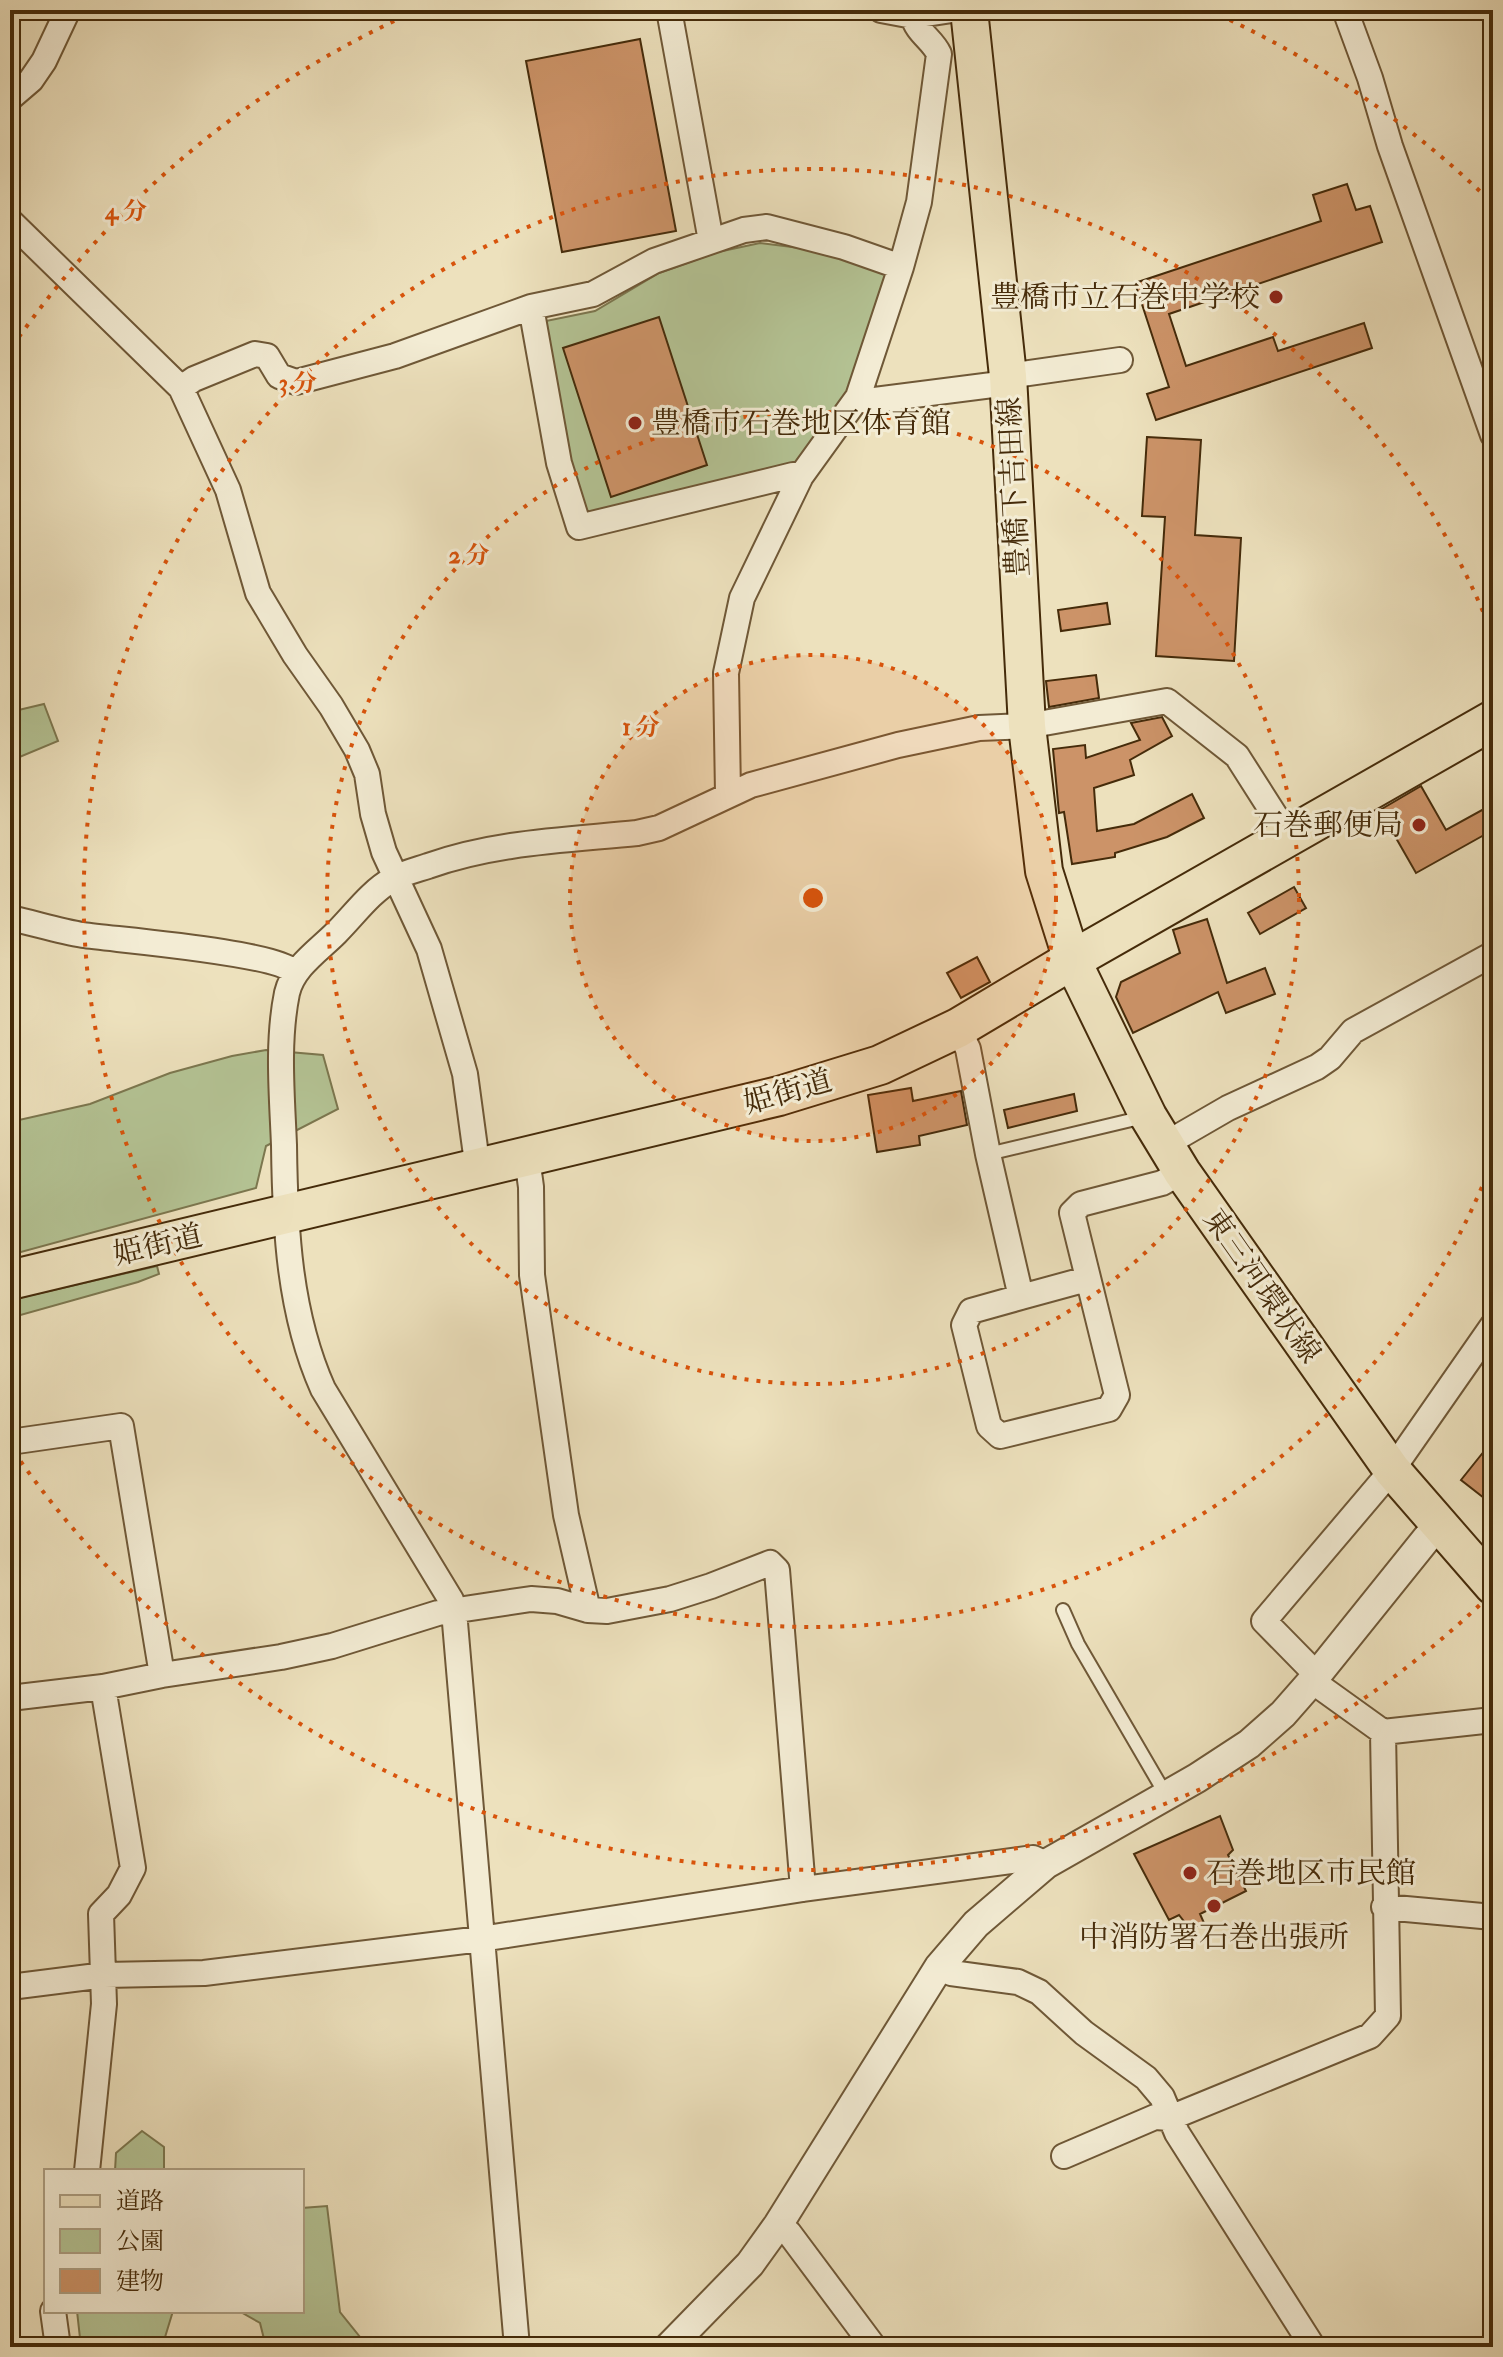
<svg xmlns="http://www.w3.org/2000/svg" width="1503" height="2357" font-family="'IM FELL Double Pica','Noto Serif JP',serif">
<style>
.green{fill:#b4c394;stroke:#7c774f;stroke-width:2}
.building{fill:#cc9368;stroke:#452b0a;stroke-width:2}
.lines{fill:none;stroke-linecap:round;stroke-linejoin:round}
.service-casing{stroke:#6f5837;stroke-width:16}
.minor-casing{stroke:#6f5837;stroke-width:28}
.tertiary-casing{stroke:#6f5837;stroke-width:32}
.primary-casing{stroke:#452b0a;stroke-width:40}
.trunk-casing{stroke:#452b0a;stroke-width:42}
.service{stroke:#f3ecd4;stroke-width:12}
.minor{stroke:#f3ecd4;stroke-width:24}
.tertiary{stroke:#f3ecd4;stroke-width:28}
.primary{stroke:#ede1bd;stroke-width:36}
.trunk{stroke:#ede1bd;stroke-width:38}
.ring{fill:none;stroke:#d8540c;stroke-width:4;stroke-dasharray:4 8}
.poi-dot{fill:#8f2418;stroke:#f3ecd4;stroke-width:3}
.labels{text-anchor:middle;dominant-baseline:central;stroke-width:6;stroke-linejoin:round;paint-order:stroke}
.poi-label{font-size:30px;fill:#452b0a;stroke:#f3ecd4;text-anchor:end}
.street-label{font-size:30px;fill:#452b0a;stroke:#f3ecd4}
.centre{fill:#d8540c;stroke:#f3ecd4;stroke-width:4}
.ring-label{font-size:24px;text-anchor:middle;font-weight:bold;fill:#d8540c;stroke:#f3ecd4;stroke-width:6;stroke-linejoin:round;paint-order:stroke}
</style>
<rect width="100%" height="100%" fill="#ede1bd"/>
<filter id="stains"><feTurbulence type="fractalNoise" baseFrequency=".0025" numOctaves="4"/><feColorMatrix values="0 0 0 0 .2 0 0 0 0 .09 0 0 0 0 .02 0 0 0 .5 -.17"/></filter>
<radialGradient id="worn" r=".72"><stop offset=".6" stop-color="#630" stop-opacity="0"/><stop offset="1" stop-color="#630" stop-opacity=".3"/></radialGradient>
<path class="green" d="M760,243L816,250L894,277L850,400L800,468L583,518L566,461L546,321L595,311L659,273L718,252Z
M44,704L58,741L10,761V712Z
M266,1050L323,1055L338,1109L266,1146L256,1188L10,1255V1122L90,1104L170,1073L232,1056Z
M157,1266L159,1274L138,1282L10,1318V1300Z
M142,2131L164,2147V2171H115L116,2153Z
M327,2206L340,2312L368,2347H266L260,2323L239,2311H302V2208Z
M77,2311H173L162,2347H81Z"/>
<path class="building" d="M640,39L676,231L562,252L526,61Z
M1347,184L1356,210L1370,206L1382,242L1169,314L1186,366L1273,337L1278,351L1364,323L1372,348L1156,420L1147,394L1169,387L1135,283L1321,221L1313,195Z
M659,317L707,465L611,497L563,348Z
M1147,437L1201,440L1195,535L1241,538L1234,661L1156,656L1165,517L1142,516Z
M1107,603L1110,624L1061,631L1058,610Z
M1096,675L1099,698L1049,707L1046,681Z
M1162,717L1172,736L1130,760L1134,775L1094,788L1097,831L1134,824L1192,794L1204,818L1167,837L1115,853V857L1072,864L1064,812L1059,813L1053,749L1085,745L1086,758L1140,740L1131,723Z
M1421,786L1446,830L1493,804V830L1416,873L1380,810Z
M1294,887L1306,908L1260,934L1248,913Z
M1207,919L1227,983L1265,968L1275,994L1226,1013L1218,992L1133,1033L1116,997L1121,982L1180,953L1173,930Z
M977,957L990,982L961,998L947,973Z
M911,1088L913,1101L961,1091L967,1125L919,1136L920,1145L877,1152L868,1095Z
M1074,1094L1077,1111L1008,1128L1004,1110Z
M1493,1440V1505L1461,1480Z
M1220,1816L1233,1850L1228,1855L1246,1891L1200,1914L1204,1923L1190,1929L1179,1915L1169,1920L1134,1854Z"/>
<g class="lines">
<defs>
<path id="service" d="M988,1154L1144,1117
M1063,1610L1078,1644L1166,1795"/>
<path id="minor" d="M669,10L711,241
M881,10L913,16L952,10
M1345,10L1370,78L1390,146L1493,435
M10,98L31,80L44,61L68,10
M10,221L181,388L228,490L258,593L295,655L331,706L357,750L367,774L373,814L384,852L429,949L465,1074L478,1170
M531,307L559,463L579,527L793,475L801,476
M1008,376L1120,360
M181,388L194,379L255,354L267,356L279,376L296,382L395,356L531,307L593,294L654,261L744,230L767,227L844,247L901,267
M858,397L867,401L1008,383
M728,794L726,673L742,598L801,476L858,397L901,267L919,202L939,54C932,39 917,33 913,16
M10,918C34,923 58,931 83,935C118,940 277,952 295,973
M958,1028L968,1049L988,1154L1021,1297L1087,1279
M1164,1145L1228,1108L1317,1067L1330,1058L1353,1031L1493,954
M527,1158L531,1187L532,1275L566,1515L588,1610
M1021,1297L971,1311L964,1325L989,1426L1000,1436L1109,1409L1117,1395L1072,1213L1081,1204L1162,1183L1182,1172
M10,1442L121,1426L162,1675
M1317,1675L1264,1621L1392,1470L1493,1325
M1312,1681L1383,1732L1493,1720
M10,1698L103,1687L162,1675L281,1657L332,1646L438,1613L531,1599L557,1601L588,1610L607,1611L670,1599L711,1586L770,1563L777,1570L803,1889
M1384,1907L1493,1917
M939,1967L951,1973L1018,1982L1039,1992L1084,2033L1146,2078L1162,2097L1177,2133L1313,2347
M10,1987L105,1975L204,1973L481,1939L803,1889L1033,1858L1046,1864
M1064,2156L1155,2117L1170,2118L1370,2036L1388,2016L1383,1732
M87,2171L104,2004L101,1914L119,1895L133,1868L103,1687
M778,2225L789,2233L874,2347
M53,2311L58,2347
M517,2347L454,1611L451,1600L323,1389C289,1313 285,1228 284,1145C282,1095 277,1042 287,993C293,967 318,951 336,933C355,914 370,892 393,879C403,873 416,870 428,866C495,842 567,840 637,833L659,828L751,785L898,745L979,728L1027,726L1167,701L1237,756L1288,836"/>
<path id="tertiary" d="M669,2347L750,2264L778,2225L939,1967L976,1924L1046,1864L1197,1778L1249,1744L1283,1714L1312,1681L1427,1538L1441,1525"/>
<path id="primary" d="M969,10L1008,376L1027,726L1044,871L1072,960L1148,1116L1182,1172L1392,1470L1493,1586"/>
<path id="trunk" d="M10,1280L779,1096L880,1065L958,1028L1072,960L1493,720"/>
</defs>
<use href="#service" class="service-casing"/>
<use href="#minor" class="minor-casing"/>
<use href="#tertiary" class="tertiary-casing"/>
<use href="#primary" class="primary-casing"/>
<use href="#trunk" class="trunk-casing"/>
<use href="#service" class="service"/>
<use href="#minor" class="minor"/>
<use href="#tertiary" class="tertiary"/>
<use href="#primary" class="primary"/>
<use href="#trunk" class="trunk"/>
</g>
<circle cx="813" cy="898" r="243" fill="#d8540c" fill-opacity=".12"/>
<g class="ring">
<circle cx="813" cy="898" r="243"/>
<circle cx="813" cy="898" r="486"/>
<path d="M1491 1165A729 729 0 1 1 1491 631"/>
<path d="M1488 1597A972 972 0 0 1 12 1449M12 347A972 972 0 0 1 418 10M1208 10A972 972 0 0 1 1488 199"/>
</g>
<g class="poi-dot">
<circle cx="1276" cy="297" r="8"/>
<circle cx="635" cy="423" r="8"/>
<circle cx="1419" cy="825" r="8"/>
<circle cx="1190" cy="1873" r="8"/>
<circle cx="1214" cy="1906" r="8"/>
</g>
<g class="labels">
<g class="poi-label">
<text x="1260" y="297">豊橋市立石巻中学校</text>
<text x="651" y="423" text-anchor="start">豊橋市石巻地区体育館</text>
<text x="1403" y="825">石巻郵便局</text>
<text x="1206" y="1873" text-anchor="start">石巻地区市民館</text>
<text x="1214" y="1937" text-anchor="middle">中消防署石巻出張所</text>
</g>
<g class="street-label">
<text transform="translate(1014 487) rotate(-93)">豊橋下吉田線</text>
<text transform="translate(788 1092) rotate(-16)">姫街道</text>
<text transform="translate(158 1245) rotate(-13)">姫街道</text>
<text transform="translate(1262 1286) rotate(55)">東三河環状線</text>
</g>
</g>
<circle cx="813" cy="898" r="12" class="centre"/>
<g class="ring-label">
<text x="126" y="219">4 分</text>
<text x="298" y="391">3 分</text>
<text x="469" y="563">2 分</text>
<text x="641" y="735">1 分</text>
</g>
<rect width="1503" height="2357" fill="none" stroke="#ede1bd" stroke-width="40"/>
<rect x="12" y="12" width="1479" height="2333" fill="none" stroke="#452b0a" stroke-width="4"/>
<rect x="20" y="20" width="1463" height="2317" fill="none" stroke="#452b0a" stroke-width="2"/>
<rect x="44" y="2169" width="260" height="144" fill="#f3ecd4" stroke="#ad9f83" stroke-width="2"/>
<rect x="60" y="2195" width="40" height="12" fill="#ede1bd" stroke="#ad9f83" stroke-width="2"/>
<text x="116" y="2209" font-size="24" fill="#452b0a">道路</text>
<rect x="60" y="2229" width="40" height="24" fill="#b4c394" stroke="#ad9f83" stroke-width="2"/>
<text x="116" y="2249" font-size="24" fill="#452b0a">公園</text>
<rect x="60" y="2269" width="40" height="24" fill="#cc9368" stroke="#ad9f83" stroke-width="2"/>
<text x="116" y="2289" font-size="24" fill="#452b0a">建物</text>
<rect width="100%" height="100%" filter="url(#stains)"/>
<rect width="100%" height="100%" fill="url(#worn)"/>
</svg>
